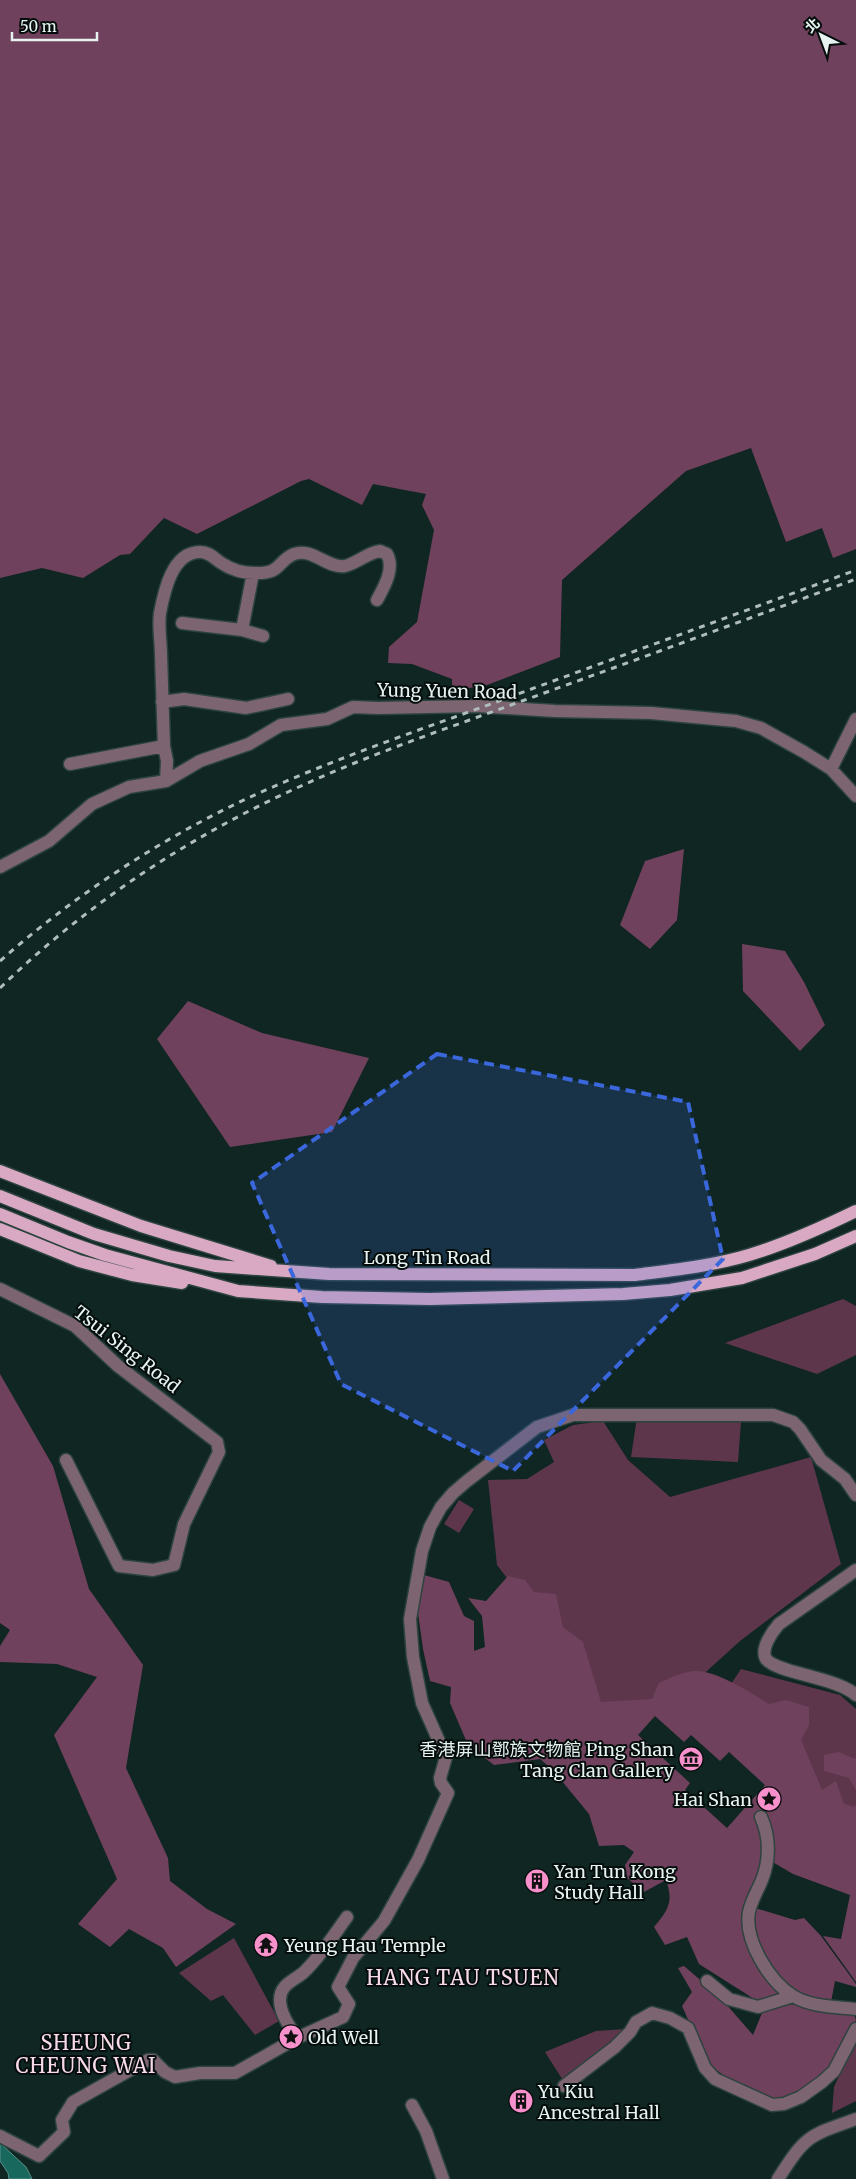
<svg xmlns="http://www.w3.org/2000/svg" width="856" height="2179" font-family="Merriweather,'Noto Sans TC',serif">
<style>
.green{fill:#5d364c}
.forest{fill:#70415c;fill-rule:evenodd}
.water{fill:#18685d;stroke:#569289}
.lines{fill:none;stroke-linecap:round;stroke-linejoin:round}
.minor-casing{stroke:#2d433f;stroke-width:15}
.major-casing{stroke:#2d433f;stroke-width:15}
.minor{stroke:#7c6571;stroke-width:12}
.major{stroke:#d9a9c3;stroke-width:12}
.rail{stroke:#afbebb;stroke-width:3;stroke-dasharray:6 6;stroke-linecap:butt}
.marked{fill:#3b67dc;fill-opacity:0.2;stroke:#3b67dc;stroke-width:4;stroke-dasharray:10 6;stroke-linejoin:round}
.labels{text-anchor:middle;dominant-baseline:central;stroke-width:4;stroke-linejoin:round;paint-order:stroke}
.street-label{font-size:18px;fill:#e6f3f0;stroke:#040d0b}
.poi-label{font-size:18px;fill:#e6f3f0;stroke:#040d0b;text-anchor:start}
.quarter-label{font-size:20px;letter-spacing:1px;fill:#f9daea;stroke:#040d0b}
</style>
<rect width="100%" height="100%" fill="#0f2622"/>
<path class="green" d="M843,1299L856,1306V1355L817,1374L725,1343Z
M637,1417L741,1422L738,1462L631,1457Z
M603,1421L628,1460L670,1497L811,1457L841,1564L740,1641L697,1680L620,1727L497,1565L488,1480L527,1479L554,1462L544,1440L573,1425Z
M459,1500L474,1509L459,1533L444,1524Z
M741,1669L840,1695L856,1709V1810L808,1829L715,1708Z
M234,1938L279,2021L255,2035L223,1995L211,2001L179,1973Z
M626,2029L627,2031L564,2082L545,2052L596,2031Z
M856,2045V2101L832,2113L834,2087L851,2049Z"/>
<path class="forest" d="M0,0H856V549L833,558L822,528L786,542L751,448L686,471L562,580L560,657L487,685L452,691V679L412,664L388,663L389,647L417,622L434,530L422,505L426,494L373,484L362,505L309,479L301,481L197,534L164,518L130,554L120,555L83,578L42,568L0,578Z
M684,849L677,920L650,949L620,925L645,861Z
M742,944L785,951L804,982L825,1025L800,1051L743,991Z
M188,1001L262,1033L369,1058L332,1132L230,1147L157,1039Z
M0,1374L53,1466L89,1589L143,1665L126,1768L168,1858L170,1881L207,1909L236,1924L176,1967L163,1948L129,1929L110,1947L78,1924L117,1879L54,1735L97,1677L57,1664L0,1662V1646L10,1630L0,1623Z
M424,1575L449,1582L464,1616L474,1621V1651L485,1647L482,1616L468,1598L486,1601L508,1576L525,1580L534,1592L556,1594L563,1627L583,1642L601,1702L652,1699L659,1683C668,1679 678,1674 688,1672C711,1666 749,1692 769,1704L786,1700L809,1707V1725L801,1740L822,1790L836,1781L844,1804L854,1807L856,1805V1982L823,1936L841,1939L850,1895L793,1874L771,1861L755,1908L795,1920L804,1918L821,1936L856,1984V1987L835,1981L831,2002L851,2006L856,2020C843,2051 813,2103 773,2100C764,2099 753,2091 746,2087C731,2079 715,2073 706,2058C696,2042 690,2023 682,2006L692,1992L678,1968L684,1966L719,1996L753,2035L762,2013L751,1997L699,1964L687,1937L665,1945L654,1927C668,1910 674,1902 666,1880L644,1892L627,1878L625,1865L634,1852L624,1845L599,1846L589,1814L552,1769L540,1759L494,1765L468,1745L450,1703L451,1687L430,1681L423,1649L417,1606ZM655,1716L684,1742L691,1735L720,1761L729,1752L765,1785L727,1828L685,1790L690,1783L638,1735Z
M839,1752L855,1759L856,1757V1790L849,1778L824,1771V1755Z"/>
<path class="water" d="M0,2143L26,2167L32,2179H9L8,2173L0,2161Z"/>
<g class="lines">
<defs>
<path id="minor" d="M182,623L242,630L263,636
M242,630L253,573
M162,702L184,699L246,708L288,699
M70,764L164,746
M831,769L856,719
M166,781L167,761L164,746C163,716 162,686 161,655C161,642 158,627 160,613C164,592 172,552 200,552C211,552 215,560 223,564C232,570 245,573 255,573C282,574 277,561 294,554C312,547 328,569 345,566C357,563 367,553 380,551L387,554C395,569 384,587 377,600
M0,867L49,841L92,804L129,787L166,781L200,761L249,744L281,725L327,719L353,707L378,708L477,706L555,711L651,713L736,721L761,728L804,752L831,769L856,796
M0,1289L75,1326L118,1366L217,1442L219,1452L184,1524L174,1565L153,1570L119,1566L66,1460
M856,1570L779,1624C772,1632 760,1649 766,1659C776,1673 836,1677 856,1695
M761,1817C770,1837 770,1860 762,1880C758,1890 751,1901 749,1912C744,1940 769,1981 793,1996C811,2007 836,2007 856,2009
M707,1981L729,1999L758,2007L793,1996
M297,2038C290,2027 280,2014 280,2000C280,1984 294,1981 304,1972C321,1956 333,1936 347,1917
M564,2086L615,2047L630,2032L636,2022L652,2013L670,2018L688,2028L705,2068L715,2079L772,2105L784,2104L801,2097L822,2082L834,2071L856,2029
M412,2105L426,2131L443,2179
M0,2136L39,2156L64,2132L62,2120L73,2102L148,2060H153L165,2072L175,2077L200,2073H235L297,2038L343,2017L349,2004L338,1987L353,1958L384,1921L418,1860L448,1793L441,1783L440,1778L446,1757L422,1703L413,1657L410,1619L422,1551L430,1527L441,1507L453,1493L467,1481L537,1427L573,1415H773L793,1422L800,1429L821,1460L845,1479L856,1495
M778,2179C806,2135 808,2136 856,2119"/>
<path id="major" d="M0,1171L141,1226L271,1266
M0,1196L94,1234L169,1256L215,1266L329,1274L635,1275C673,1270 712,1266 749,1255C786,1244 821,1228 856,1211
M0,1214L68,1242L105,1255L238,1291L322,1297L430,1299L623,1294L670,1290L742,1278L815,1254L856,1236
M0,1229L79,1261L132,1275L182,1283"/>
</defs>
<use href="#minor" class="minor-casing"/>
<use href="#major" class="major-casing"/>
<use href="#minor" class="minor"/>
<use href="#major" class="major"/>
<path class="rail" d="M0,961C74,896 157,841 246,799C328,761 414,732 499,701C618,657 737,614 856,570
M0,988C93,898 201,829 319,778C385,749 454,726 522,701C633,661 745,620 856,579"/>
</g>
<path class="marked" d="M437,1054L688,1102L723,1259L513,1471L341,1384L252,1183Z"/>
<defs>
<symbol id="museum-disc" viewBox="-11 -11 22 22"><circle r="9.5" fill="#f890cc" stroke="#040d0b"/><path d="M0-6L6-3V-2H-6V-3ZM-5-1h2V3h-2ZM-1-1h2V3h-2ZM3-1h2V3H3ZM-6 4H6V6H-6Z" fill="#111"/></symbol>
<symbol id="sight-disc" viewBox="-11 -11 22 22"><circle r="9.5" fill="#f890cc" stroke="#040d0b"/><path d="M0-6L1.8-2.2L6-1.7L2.9 1.2L3.7 5.4L0 3.3L-3.7 5.4L-2.9 1.2L-6-1.7L-1.8-2.2Z" fill="#111"/></symbol>
<symbol id="building-disc" viewBox="-11 -11 22 22"><circle r="9.5" fill="#f890cc" stroke="#040d0b"/><path d="M-4-6H4V6H1V3H-1V6H-4ZM-2.5-4.3h1.7v1.8h-1.7ZM.8-4.3h1.7v1.8H.8ZM-2.5-1h1.7V.8h-1.7ZM.8-1h1.7V.8H.8Z" fill="#111"/></symbol>
<symbol id="temple-disc" viewBox="-11 -11 22 22"><circle r="9.5" fill="#f890cc" stroke="#040d0b"/><path d="M0-6L5-2H3V0L6.5 2.5H4V6H1.5V3h-3V6H-4V2.5H-6.5L-3 0V-2H-5Z" fill="#111"/></symbol>
</defs>
<g fill-rule="evenodd">
<use href="#museum-disc" x="677" y="1745" width="28" height="28"/>
<use href="#sight-disc" x="755" y="1785" width="28" height="28"/>
<use href="#building-disc" x="523" y="1867" width="28" height="28"/>
<use href="#temple-disc" x="252" y="1931" width="28" height="28"/>
<use href="#sight-disc" x="277" y="2023" width="28" height="28"/>
<use href="#building-disc" x="507" y="2087" width="28" height="28"/>
</g>
<g class="labels">
<g class="street-label">
<text transform="translate(447 691) rotate(1)">Yung Yuen Road</text>
<text x="427" y="1257">Long Tin Road</text>
<text transform="translate(127 1349) rotate(38)">Tsui Sing Road</text>
</g>
<g class="poi-label">
<text x="674" y="1749" text-anchor="end">香港屏山鄧族文物館 Ping Shan<tspan x="674" dy="21">Tang Clan Gallery</tspan></text>
<text x="752" y="1799" text-anchor="end">Hai Shan</text>
<text x="554" y="1871">Yan Tun Kong<tspan x="554" dy="21">Study Hall</tspan></text>
<text x="284" y="1945">Yeung Hau Temple</text>
<text x="308" y="2037">Old Well</text>
<text x="538" y="2091">Yu Kiu<tspan x="538" dy="21">Ancestral Hall</tspan></text>
</g>
<g class="quarter-label">
<text x="463" y="1977">HANG TAU TSUEN</text>
<text x="86" y="2042">SHEUNG<tspan x="86" dy="23">CHEUNG WAI</tspan></text>
</g>
</g>
<g transform="translate(821 35) rotate(318)" stroke="#040d0b" stroke-width="4" paint-order="stroke">
<path d="M0-4L9 19L0 12L-9 19Z" fill="#e6f3f0"/>
<text y="-8" font-size="14" font-weight="bold" text-anchor="middle" fill="#e6f3f0">北</text>
</g>
<path d="M12 32v8h85v-8" fill="none" stroke="#e6f3f0" stroke-width="2.5"/>
<text x="20" y="32" font-size="15" fill="#e6f3f0" stroke="#040d0b" stroke-width="4" paint-order="stroke">50 m</text>
</svg>
